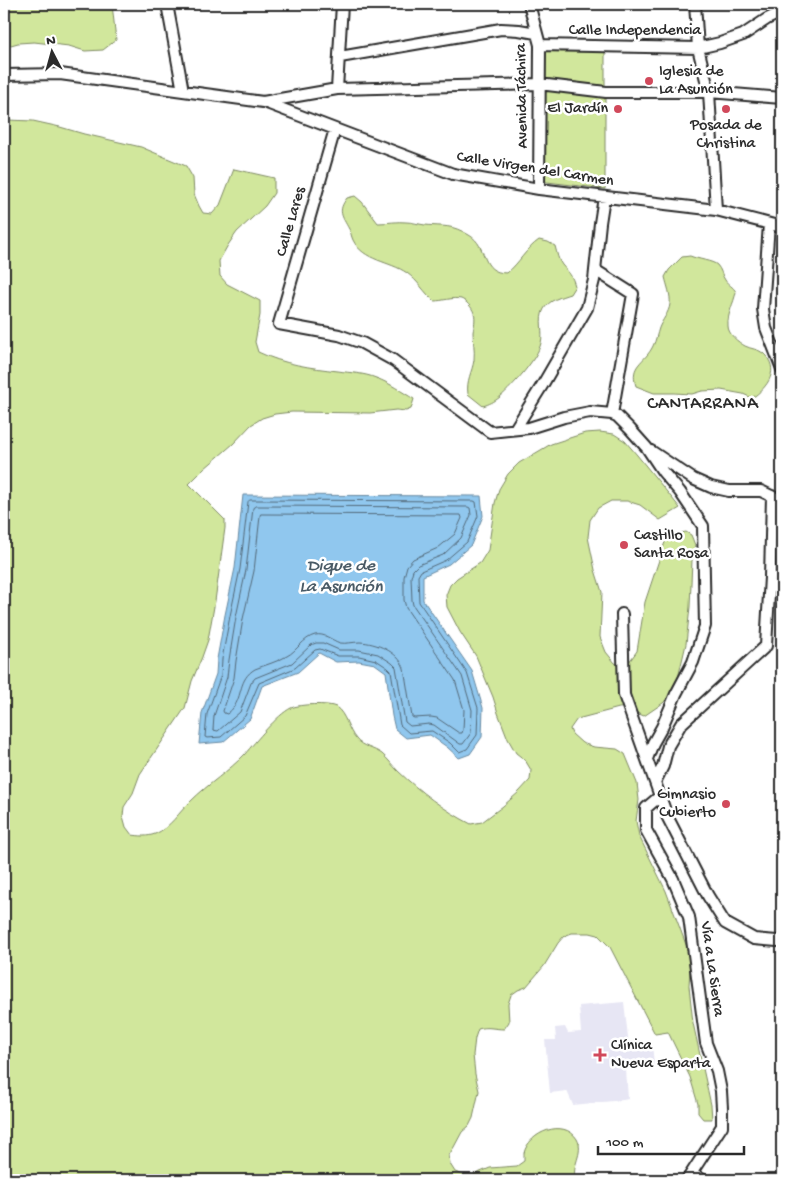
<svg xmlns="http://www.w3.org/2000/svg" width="786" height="1184" font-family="'Gochi Hand',sans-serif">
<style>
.built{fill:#e7e6f4}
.green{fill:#d1e79c;stroke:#7e8964}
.water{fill:#90c7ee;stroke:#6889a0}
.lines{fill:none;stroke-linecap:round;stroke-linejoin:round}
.shore{stroke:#536979;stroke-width:1}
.minor-casing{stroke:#2b2b2b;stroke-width:14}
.minor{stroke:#fff;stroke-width:10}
.poi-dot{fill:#d1495b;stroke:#fff;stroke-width:2}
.labels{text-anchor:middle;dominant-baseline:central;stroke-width:5;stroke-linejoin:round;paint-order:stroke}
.street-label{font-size:16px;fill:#2b2b2b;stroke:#fff}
.poi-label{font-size:16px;fill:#2b2b2b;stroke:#fff;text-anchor:start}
.neighbourhood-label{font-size:18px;letter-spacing:1px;fill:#2b2b2b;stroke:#fff}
.water-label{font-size:18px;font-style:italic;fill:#495a66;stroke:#fff}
</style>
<rect width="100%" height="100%" fill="#fff"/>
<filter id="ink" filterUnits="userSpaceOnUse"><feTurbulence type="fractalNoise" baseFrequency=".02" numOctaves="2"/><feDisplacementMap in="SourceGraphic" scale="10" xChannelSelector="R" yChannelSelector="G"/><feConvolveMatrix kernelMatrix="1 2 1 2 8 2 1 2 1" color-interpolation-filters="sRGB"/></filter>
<g filter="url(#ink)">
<path class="built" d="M624,1002L629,1046L652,1044L654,1064L626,1069L628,1099L623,1100L573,1105L567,1091L550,1093L545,1040H556L555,1028L565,1027L568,1033L581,1032L579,1006Z"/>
<path class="green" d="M4,4H112L116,40L103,50L85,51L69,46L34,42L18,43L4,47Z
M540,45L605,46V189L539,181Z
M7,120L33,121L60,127L84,134L141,147L186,166L193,178L194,194L199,206L203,213L212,214L220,205L234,169L274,178V193L265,206L237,232L228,245L219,261L220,276L227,284L260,301V315L255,342L258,352C283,364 311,368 338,371C351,373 364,373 376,378C390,383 402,392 414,399L411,409L406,411L396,410L370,413L292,412L275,414L262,418L251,425L233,444L204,469L189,484L225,520V528L215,601L208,640L202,657L192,681L185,708L140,774L133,793L124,807L123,816L126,827L132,835C140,836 147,837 155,834C170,828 179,812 191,801C208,784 229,771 245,754C256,741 277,715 291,708C299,704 328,703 336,707C346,714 348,730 356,739C362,747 374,748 382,754C388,759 392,765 398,771C420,792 444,810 471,824L482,822L503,806L519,792L530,780L531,770L525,760L516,753L508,739L498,713L493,697L476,656L460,632L447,607L446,595L450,585L457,578L480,563L488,550L495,503L499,489L508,474L519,463L551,444L585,433L600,432L614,434L625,441L637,455L680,508L660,520L640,505L627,501H611L598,508L590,520L588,537L595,570L602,592L600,637L606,652L615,663L622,667L629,662L637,651L645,602L665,542L675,534L686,532L691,535L695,545L692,560L690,607L686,644L678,678L672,693L663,703L644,716L639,714L630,707L619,708L577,719L570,729L572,734L582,743L594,747L617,749L625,754L637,783L639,800L636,821L639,836L666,891L688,950L690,966L689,986L693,1023L711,1105L712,1119H703L698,1113V1104L690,1077L668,1032L655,1034L610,947L598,935L590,933H572L564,936L558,943L544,966L526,987L518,990L511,995L508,1004L509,1022L504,1029C494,1029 488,1026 478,1029L475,1038L473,1055L475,1074L479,1091L473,1118L469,1126L462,1132L454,1147L449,1155L450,1164L455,1172L463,1175H473L490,1168L517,1166L524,1161C524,1158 524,1155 524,1153C529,1132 564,1118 577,1139C585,1153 570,1166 576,1180H4V121Z
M355,196L362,202L378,223C388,223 397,221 406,222C412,222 418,224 425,225C445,227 451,224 469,235C489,246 479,273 507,273C519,263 526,249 539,240L548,242L555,246C557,253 558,260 562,265C569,273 572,275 575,286L570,294C561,297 549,300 544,309C538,320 544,332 541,343C538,358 512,387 500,397C494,402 489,404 483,406L468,394C466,380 472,373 474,360C475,350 473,341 473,332C474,326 476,319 474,313C472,307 466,301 461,299C452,297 443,301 434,301C424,292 418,281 407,273C390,261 363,261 353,240C351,236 351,232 349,229C342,216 337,211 347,198Z
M690,256C697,259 713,261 717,265C721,269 722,276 725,280C728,285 733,286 736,292C734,303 727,314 728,326C728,334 738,342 745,346C751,349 758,349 763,353C781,369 768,387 752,398L743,394L721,390L702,391L692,394L674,393H654L636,386C629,364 645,363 653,346C656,340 657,334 659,328C662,320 669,313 670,304C671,295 667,286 665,277L669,270L682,257Z"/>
<path class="water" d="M243,495L481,496L483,516L471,545L449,564L423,576V600L472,671L483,708L482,737L470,754L459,758L447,747L430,735L406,738L395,729L392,716L386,672L375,664L359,661L336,662L319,653L298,672L262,686L250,719L223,742L199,744L202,713L216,674L217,659L225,615L235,568Z"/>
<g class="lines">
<path class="shore" d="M250,500L474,501L476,502L478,516L467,542L446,560L421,571L418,576L419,602L467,673L478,708L477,735L467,749L459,752L450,743L432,731L409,733L400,725L391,671L388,668L376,660L359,656H338L320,649L315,650L295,668L259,683L245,716L221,737L207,738L205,737L207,714L221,675L222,659L230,616L240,569L248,502Z
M256,506L468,507L470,508L471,515L461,538L443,555L418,565L413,570L411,577L412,600L413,605L462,676L472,710L471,733L463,744H460L434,725L429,724L410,726L405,722L396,667L392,663L378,654L359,650H339L323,643H316L311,645L292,663L255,678L251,683L240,712L218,731L213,730L214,716L227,677L229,660L236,617L246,570L253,508Z
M261,514L461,515L462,518L455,534L438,548L413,559L407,566L404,577V600L406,608L455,680L464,710L463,730L462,733H459L437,718L431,717L414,718L412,717L404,668C398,651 376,643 360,642C353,642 346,644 340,643C331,640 325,633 315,635C303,638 297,651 287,656C277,662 265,665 255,669C238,679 243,696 233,708C231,711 229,712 227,714L224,713L223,711L234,678L236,661L243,619L254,571L260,516Z"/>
<defs>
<path id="minor" d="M167,4L183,91
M529,4L540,45L539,189
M695,4L698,48L709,92L716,210
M540,45L698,48L720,43L743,35L767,19L782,12
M340,57L501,29L519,30L536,33
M4,75L60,74L263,102L337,89L539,84L606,92H709L782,98
M337,89L342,4
M264,102L453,174L539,189L716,210L782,227
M335,129L279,324L339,335L362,343L393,360L490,432L529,428L564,417L590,412L612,414L617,416L630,429L647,448L663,472L680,492L703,526L705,626L693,662L676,694L662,727L653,743L647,759
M769,224L763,309L766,328L782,369
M595,270L633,294L612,414
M515,429L543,384L587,308L594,280L600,223L604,197
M651,451L693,479L711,487L729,491H761L782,501
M622,614L624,695L667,816L708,896L725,923L754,939L777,941L782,940
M655,782L663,766L668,746L681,724L766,646L770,577L772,496
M660,796L646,808V830L673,879L689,917L706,1043L717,1071L721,1091L722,1108V1126L687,1180
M692,1174L703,1180"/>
</defs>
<use href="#minor" class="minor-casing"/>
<use href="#minor" class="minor"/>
</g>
</g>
<g class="poi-dot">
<circle cx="649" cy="81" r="5"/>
<circle cx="618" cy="109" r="5"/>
<circle cx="726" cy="109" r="5"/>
<circle cx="624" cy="545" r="5"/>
<circle cx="726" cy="804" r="5"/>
<path d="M597.5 1047.5h5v5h5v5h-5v5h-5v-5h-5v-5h5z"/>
</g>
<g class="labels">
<g class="street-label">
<text x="635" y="31">Calle Independencia</text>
<text transform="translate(523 96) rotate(-91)">Avenida Táchira</text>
<text transform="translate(535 170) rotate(9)">Calle Virgen del Carmen</text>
<text transform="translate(292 222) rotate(-74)">Calle Lares</text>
<text transform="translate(711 969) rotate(82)">Vía a La Sierra</text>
</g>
<g class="poi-label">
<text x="659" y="72">Iglesia de<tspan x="659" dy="18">La Asunción</tspan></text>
<text x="608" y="109" text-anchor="end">El Jardín</text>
<text x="726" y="126" text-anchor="middle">Posada de<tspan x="726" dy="18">Christina</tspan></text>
<text x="634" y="536">Castillo<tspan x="634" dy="18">Santa Rosa</tspan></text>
<text x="716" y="795" text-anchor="end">Gimnasio<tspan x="716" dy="18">Cubierto</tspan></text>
<text x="611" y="1046">Clínica<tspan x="611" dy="18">Nueva Esparta</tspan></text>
</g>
<g class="neighbourhood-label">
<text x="703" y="404">CANTARRANA</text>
</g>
<g class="water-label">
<text x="341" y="566">Dique de<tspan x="341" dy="21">La Asunción</tspan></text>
</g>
</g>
<rect width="786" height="1184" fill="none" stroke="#fff" stroke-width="20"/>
<rect x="10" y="10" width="766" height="1164" fill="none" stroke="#2b2b2b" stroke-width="2" filter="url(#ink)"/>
<g transform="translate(52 52) rotate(354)" stroke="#ffffff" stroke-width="4" paint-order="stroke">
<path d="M0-4L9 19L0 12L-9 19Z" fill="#2b2b2b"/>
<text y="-8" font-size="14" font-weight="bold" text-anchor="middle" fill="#2b2b2b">N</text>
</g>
<path d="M598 1146v8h146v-8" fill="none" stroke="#2b2b2b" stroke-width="2.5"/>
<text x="606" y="1146" font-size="15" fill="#2b2b2b" stroke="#ffffff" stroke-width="4" paint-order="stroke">100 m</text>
</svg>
